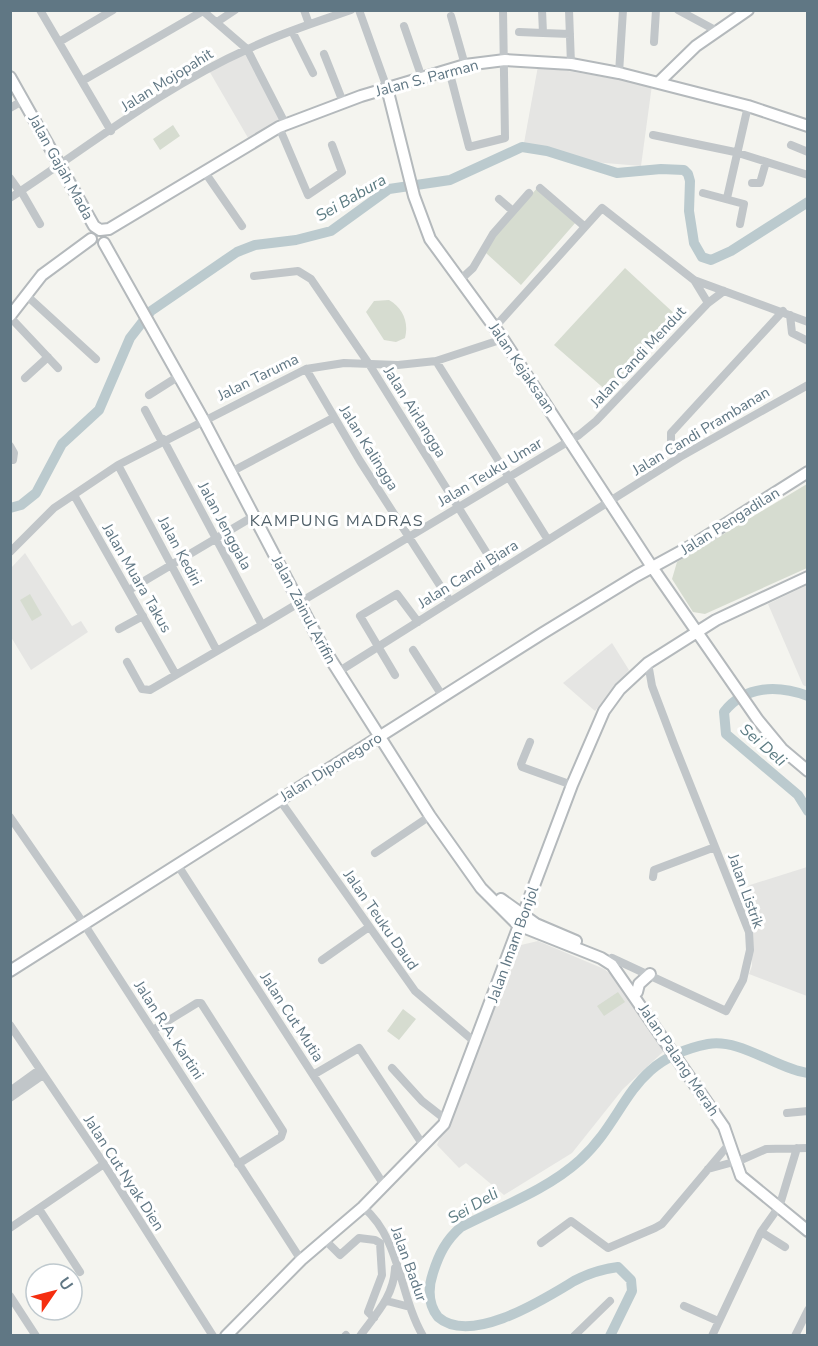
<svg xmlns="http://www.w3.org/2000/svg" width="818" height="1346" font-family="'Nunito Sans',sans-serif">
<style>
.built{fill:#e5e5e3}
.green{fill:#d6dcd0}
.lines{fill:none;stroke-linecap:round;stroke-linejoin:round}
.river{stroke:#bbcace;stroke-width:10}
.major-casing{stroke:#b4b9bc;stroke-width:14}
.minor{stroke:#c1c6c9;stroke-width:8}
.major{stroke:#fff;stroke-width:10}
.labels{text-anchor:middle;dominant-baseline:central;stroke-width:6;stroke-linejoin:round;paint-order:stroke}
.street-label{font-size:15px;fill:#607784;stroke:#fff}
.water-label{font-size:16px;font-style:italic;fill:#5b7b82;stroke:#fff}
.neighbourhood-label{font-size:16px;letter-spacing:1.5px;fill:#4f5f68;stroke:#fff}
</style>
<rect width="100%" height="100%" fill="#f4f4ef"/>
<path class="built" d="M248,49L286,125L251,143L208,69Z
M538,66L652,85L641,166L593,162L524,143Z
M25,553L72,626L81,621L88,632L31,670L11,637V568Z
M807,585V687L803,685L768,604Z
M612,643L629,670L595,711L563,683Z
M807,867V996L749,974L752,966L750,932L738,894L750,885Z
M538,941L604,969L613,976L664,1051L623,1089L572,1153L504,1195L466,1163L459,1168L437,1145L521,945Z"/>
<path class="green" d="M173,125L180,136L160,150L153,139Z
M538,187L576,222L521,285L486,253L490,242Z
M625,268L677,316L608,392L554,345Z
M389,300C403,308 409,322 405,338L396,342L384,340L366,312L374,301Z
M807,484V568L705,614L693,612L672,579L677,562Z
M30,594L42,615L32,621L20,600Z
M618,992L625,1002L604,1016L597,1006Z
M403,1009L416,1019L399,1040L387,1031Z"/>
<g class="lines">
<path class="river" d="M10,508L21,505L36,493L62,444L99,410L130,338L151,311L237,252L255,245L296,240L331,231L389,189L450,180L522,147L547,151L617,173L661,169L684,170L688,174L690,181L689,211L694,243L702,257L711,260L731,251L808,202
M808,696C778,685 745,685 724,712L726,734L798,795L808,811
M610,1336L632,1291L631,1280L618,1267C603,1269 587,1274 574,1281C544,1299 471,1346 438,1317C428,1304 428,1288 433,1273C439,1254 446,1240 461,1227C500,1207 547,1190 580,1160C629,1115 627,1060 708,1044C740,1038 777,1069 808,1073"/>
<defs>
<path id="major" d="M10,77L94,226
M658,83L696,46L748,10
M387,88L414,196L430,239L503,339L652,567L758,720L782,749L808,771
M94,226L100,230L109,229L279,127L361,96L465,65L505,60L571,64L619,73L748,106L808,126
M104,243L203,419L321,644L430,816L481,888L518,925L601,958L612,965L724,1127L741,1176L808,1231
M10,316L42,275L91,239
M501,899L536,924L576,941
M10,971L543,633L636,576L691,546L808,472
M637,992L639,984L650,974
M226,1336L301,1260L363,1207L444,1124L572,785L604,711L620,689L648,663L716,620L808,577"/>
</defs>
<use href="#major" class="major-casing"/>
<path class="minor" d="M40,10L111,131
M304,10L309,24
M359,10L387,88
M542,10L543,33L570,34
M569,10L571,64
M678,10L717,31
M451,16L465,65
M217,22L235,10
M404,26L422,78
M292,31L313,73
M519,32L543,33
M59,42L113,10
M654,42L656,10
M324,54L343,102
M449,70L469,147L505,138L503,10
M619,73L623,10
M82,81L203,11L247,49L286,125
M10,108L24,100
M279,127L308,195L342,172L332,145
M653,135L735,152L808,175
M791,145L808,152
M204,171L242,226
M10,178L20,192
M752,183H760L766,162
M540,188L584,226
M21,191L40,224
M703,193L744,204L740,224
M10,198C88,147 163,87 248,49C281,33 316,22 351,10
M727,198L748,106
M499,199L513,211
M254,276L298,271L311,279L369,364L498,571
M460,280L473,268L493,234L529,193
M694,280L708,303
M26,295L96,359
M790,315L792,333L808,341
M10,317L58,368
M495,327L602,208L694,280L808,322
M436,361L548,540
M306,369L360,461L450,601
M25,378L48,357
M149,395L179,376
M145,410L161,440
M163,439L262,625
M10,446L14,453L13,460
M680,457L671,440V433L783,311
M118,465L217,651
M231,472L333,418
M74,495L176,675
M10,552L54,508L118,465L306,369L344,363L398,365L436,361L503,339
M129,590L254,516
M119,629L143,616
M413,650L443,697
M127,662L142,689L150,690L262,625L579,435L596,421L708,303L724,291
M338,672L680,457L808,385
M395,675L360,616L397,594L418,622
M530,742L521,764L522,767L572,785
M279,799L415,991L476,1043
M10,817L84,924L301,1260
M375,853L430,816
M177,864L384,1185
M653,877L654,870L715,847
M612,958L726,1011L743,980L750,950L749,932L674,744L652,686L648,663
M322,960L369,927
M10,1025L104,1164L213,1336
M153,1030L197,1003H201L283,1131L281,1137L238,1164
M392,1068L422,1101L445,1119
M313,1075L359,1048L423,1145
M10,1091L39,1070
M10,1098L43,1075
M787,1113L808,1111
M708,1169L741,1160L766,1149L808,1148
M781,1201L797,1148
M363,1207C401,1239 399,1295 423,1336
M39,1209L80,1272
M10,1228L104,1164
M761,1232L785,1247
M324,1239L340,1255L359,1238L375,1240L380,1243L382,1275L368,1312L374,1318
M541,1243L571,1221L608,1248L655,1228L662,1224L730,1143
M10,1296L36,1336
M387,1301L410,1307
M684,1306L718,1321
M345,1336L346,1335
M360,1336C376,1314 394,1296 395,1268
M574,1336L610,1301
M712,1336L761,1232L778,1208
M795,1336L808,1310"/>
<use href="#major" class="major"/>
</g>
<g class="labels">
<g class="street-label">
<text transform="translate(427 78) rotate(-15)">Jalan S. Parman</text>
<text transform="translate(167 80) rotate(-32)">Jalan Mojopahit</text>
<text transform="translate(61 167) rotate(61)">Jalan Gajah Mada</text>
<text transform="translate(638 357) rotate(-47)">Jalan Candi Mendut</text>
<text transform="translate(522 368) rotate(56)">Jalan Kejaksaan</text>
<text transform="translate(258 377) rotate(-26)">Jalan Taruma</text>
<text transform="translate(415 412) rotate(58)">Jalan Airlangga</text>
<text transform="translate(701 431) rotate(-31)">Jalan Candi Prambanan</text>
<text transform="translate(369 448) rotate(58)">Jalan Kalingga</text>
<text transform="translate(490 472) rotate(-31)">Jalan Teuku Umar</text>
<text transform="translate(730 521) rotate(-32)">Jalan Pengadilan</text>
<text transform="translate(225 526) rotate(62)">Jalan Jenggala</text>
<text transform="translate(180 551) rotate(62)">Jalan Kediri</text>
<text transform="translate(468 574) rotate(-32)">Jalan Candi Biara</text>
<text transform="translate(137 578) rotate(60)">Jalan Muara Takus</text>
<text transform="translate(304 610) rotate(62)">Jalan Zainul Arifin</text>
<text transform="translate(331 767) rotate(-32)">Jalan Diponegoro</text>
<text transform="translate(746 891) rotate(70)">Jalan Listrik</text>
<text transform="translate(381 920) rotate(55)">Jalan Teuku Daud</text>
<text transform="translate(513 944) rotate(-70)">Jalan Imam Bonjol</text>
<text transform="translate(292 1017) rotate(57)">Jalan Cut Mutia</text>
<text transform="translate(169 1030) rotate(57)">Jalan R.A. Kartini</text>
<text transform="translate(679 1060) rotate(56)">Jalan Palang Merah</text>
<text transform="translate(124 1173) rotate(57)">Jalan Cut Nyak Dien</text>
<text transform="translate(409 1264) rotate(70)">Jalan Badur</text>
</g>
<g class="water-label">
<text transform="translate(351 198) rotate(-30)">Sei Babura</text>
<text transform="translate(763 745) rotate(41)">Sei Deli</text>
<text transform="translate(473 1206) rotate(-30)">Sei Deli</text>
</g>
<g class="neighbourhood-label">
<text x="337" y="521">KAMPUNG MADRAS</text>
</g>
</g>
<rect width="818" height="1346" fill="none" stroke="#607784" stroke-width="24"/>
<g transform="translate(54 1292) rotate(55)"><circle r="28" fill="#ffffff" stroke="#bfc9ce" stroke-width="1.5"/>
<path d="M0-4.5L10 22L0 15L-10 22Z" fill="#f52e0f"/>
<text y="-9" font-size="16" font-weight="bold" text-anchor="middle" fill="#607784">U</text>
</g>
</svg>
